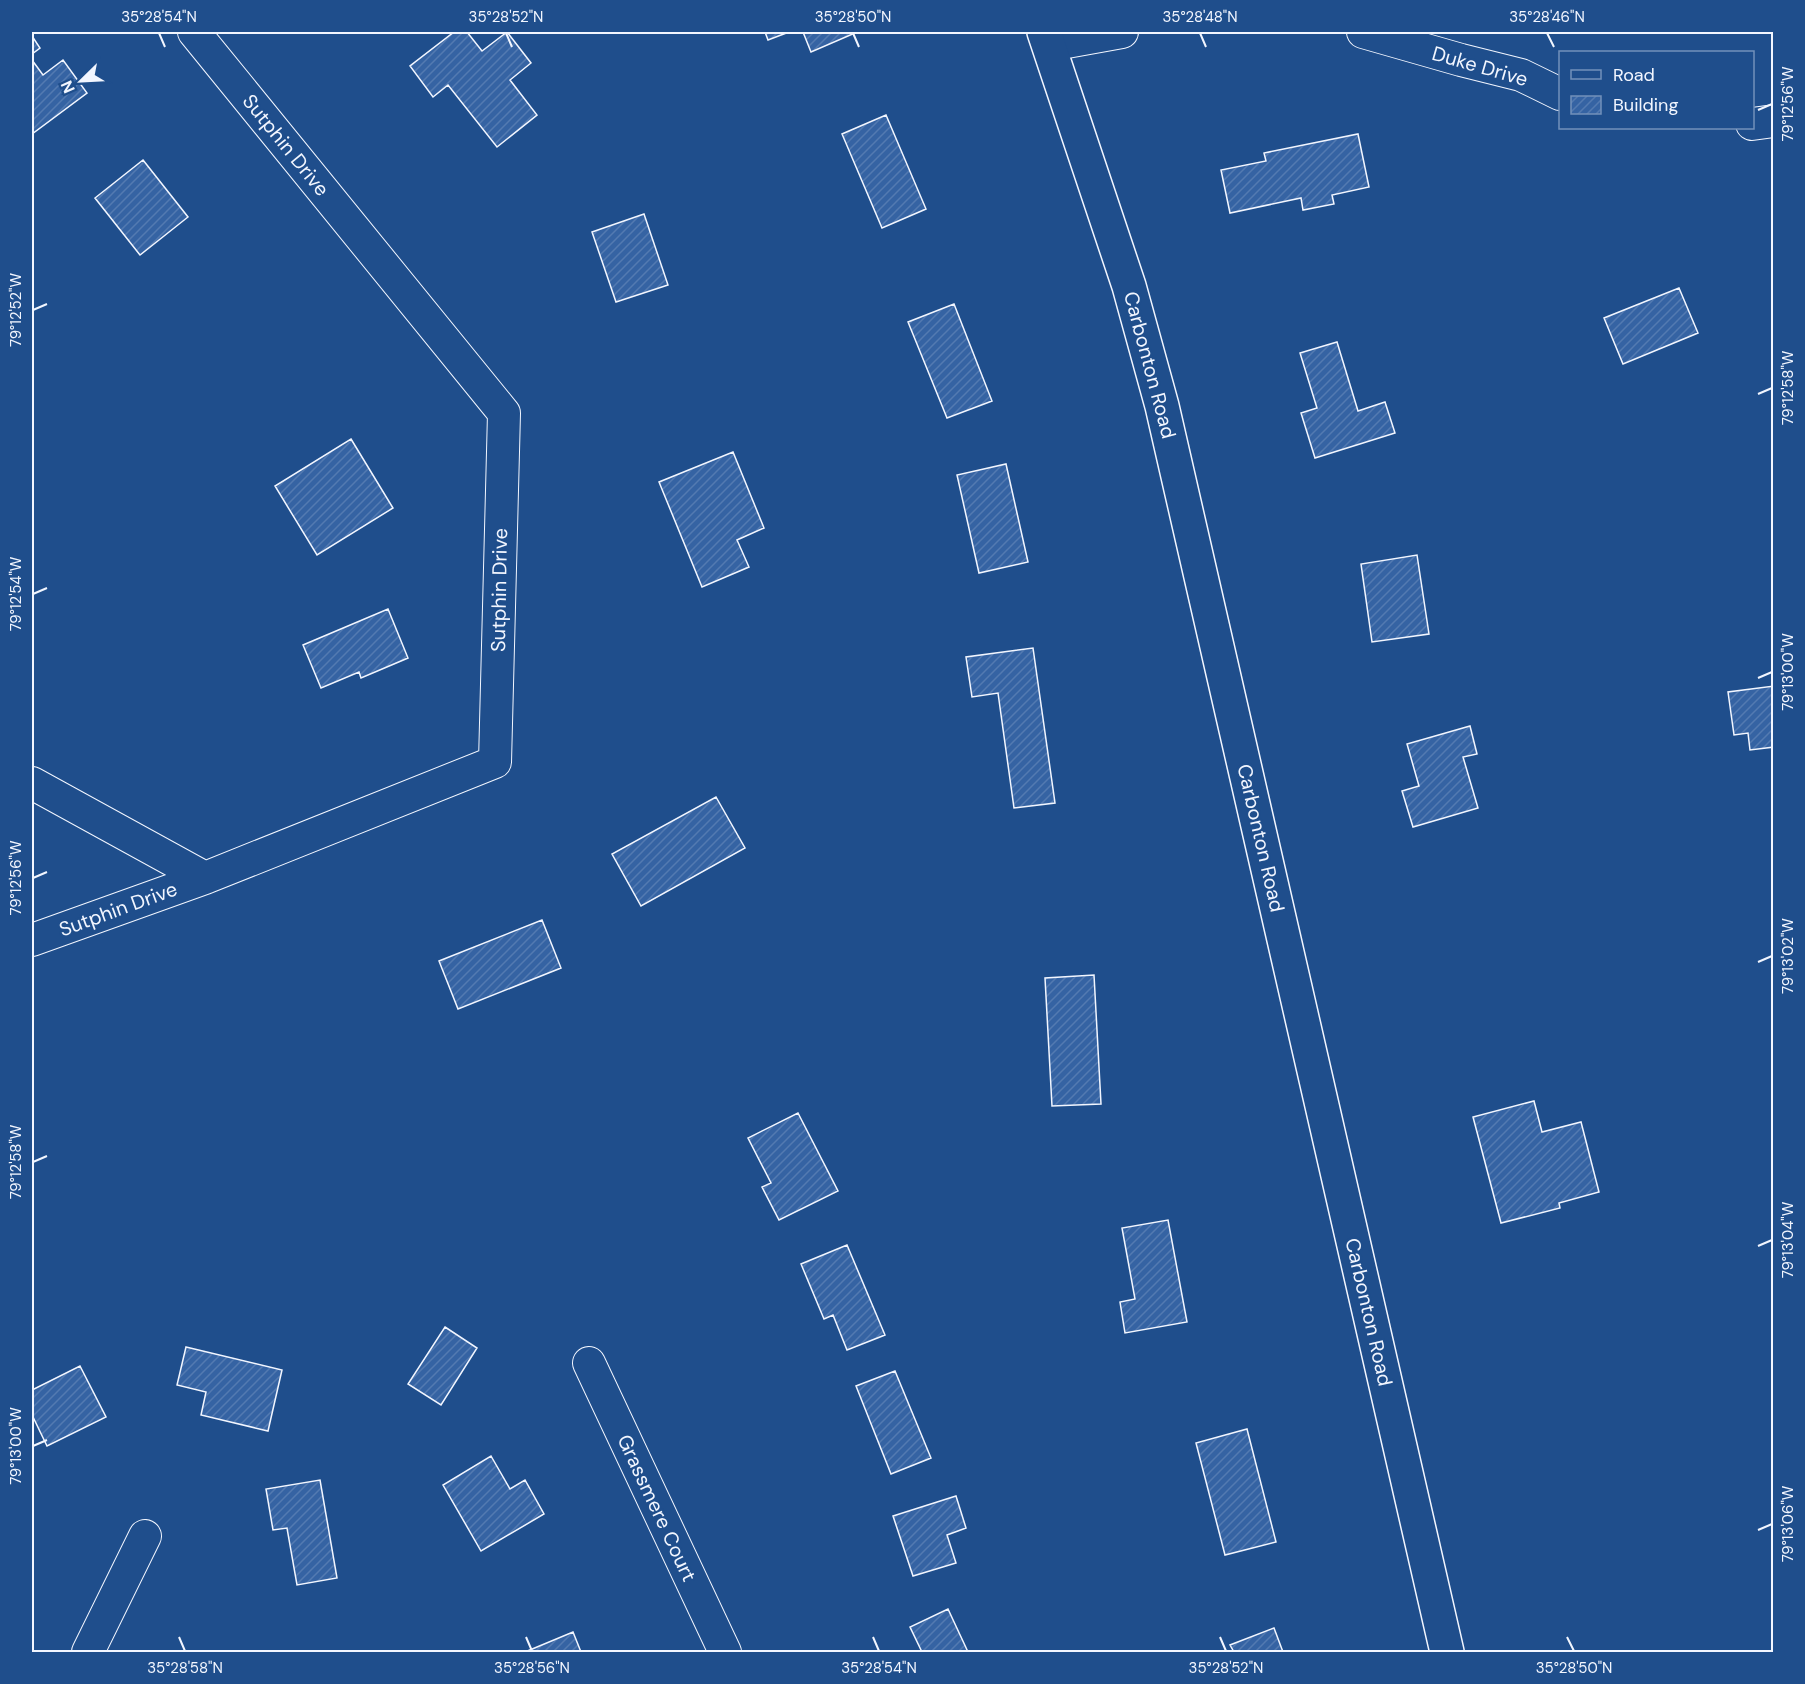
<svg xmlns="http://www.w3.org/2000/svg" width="1805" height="1684" font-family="'DM Sans',sans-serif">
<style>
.building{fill:url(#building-hatch);stroke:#f2f6ff;stroke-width:1.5}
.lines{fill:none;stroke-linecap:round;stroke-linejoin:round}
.street-casing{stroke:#f2f6ff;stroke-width:34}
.secondary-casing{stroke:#f2f6ff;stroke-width:36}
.street{stroke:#1f4e8c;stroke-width:32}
.secondary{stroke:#1f4e8c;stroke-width:33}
.ticks{fill:none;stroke:#f2f6ff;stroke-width:2}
.labels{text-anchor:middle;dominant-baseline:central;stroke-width:4.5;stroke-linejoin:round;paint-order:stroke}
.street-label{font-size:20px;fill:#f2f6ff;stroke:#1f4e8c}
.neatline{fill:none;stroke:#f2f6ff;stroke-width:2}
.ticks-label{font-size:15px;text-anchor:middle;fill:#f2f6ff}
</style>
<defs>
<pattern id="building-hatch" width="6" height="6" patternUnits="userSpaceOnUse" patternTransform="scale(1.5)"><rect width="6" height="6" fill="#3563a3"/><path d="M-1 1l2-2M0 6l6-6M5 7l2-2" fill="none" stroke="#537ab1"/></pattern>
</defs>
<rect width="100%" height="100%" fill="#1f4e8c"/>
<path class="building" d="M454,32H467L482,51L507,32L531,63L510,80L537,115L497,147L448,85L433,97L410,66Z
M765,32H789L768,40Z
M803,32H854L855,33L811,52Z
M32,36L40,48L32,54Z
M32,60L43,75L63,60L87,93L32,134Z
M886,115L926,209L882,228L842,134Z
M1358,134L1369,187L1332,195L1334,204L1303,210L1301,198L1230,213L1221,170L1266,161L1264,153Z
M143,160L188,217L140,255L95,198Z
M644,214L668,285L616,302L592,232Z
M1679,288L1698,333L1623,364L1604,318Z
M954,304L992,401L947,418L908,322Z
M1337,342L1358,411L1385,402L1395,433L1315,458L1301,413L1317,408L1300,353Z
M351,439L393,508L317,555L275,486Z
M733,452L764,528L737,540L749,567L702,587L659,482Z
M1006,464L1028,562L979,573L957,475Z
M1417,555L1429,634L1372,642L1361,564Z
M388,609L408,658L361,678L359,672L321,688L303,645Z
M1033,648L1055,803L1014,808L998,693L972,697L966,657Z
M1774,686V747L1750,750L1748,733L1734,735L1728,692Z
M1470,726L1477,754L1463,757L1478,808L1413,827L1402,791L1419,786L1407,744Z
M716,797L745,848L641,906L612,854Z
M542,920L561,968L458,1009L439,961Z
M1094,975L1101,1104L1052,1106L1045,978Z
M1534,1101L1542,1132L1581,1122L1599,1192L1559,1203L1560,1208L1501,1223L1473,1117Z
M798,1113L838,1191L779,1220L762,1187L771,1183L748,1138Z
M1168,1220L1187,1322L1125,1333L1120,1302L1135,1299L1122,1228Z
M847,1245L885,1335L847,1350L833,1315L824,1319L801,1264Z
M445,1327L477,1348L441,1405L408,1384Z
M186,1347L282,1370L268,1431L201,1415L206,1392L177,1385Z
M80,1366L106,1417L47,1446L33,1417L32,1418V1390Z
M895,1371L931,1458L891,1474L856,1386Z
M1247,1429L1276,1542L1225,1555L1196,1443Z
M491,1456L510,1489L525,1480L544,1514L481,1551L443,1485Z
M320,1480L337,1578L297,1585L287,1528L273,1530L266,1489Z
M956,1496L966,1528L947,1535L956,1563L913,1576L893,1516Z
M948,1609L968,1652H922L910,1627Z
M1274,1628L1283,1652H1234L1230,1645Z
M573,1632L581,1652H525Z"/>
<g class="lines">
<defs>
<path id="street" d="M1363,32L1461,60L1521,75L1560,94
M1050,45L1122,32
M1752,124L1774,121
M32,783L205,878
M32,940L205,878L495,762L504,413L194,32
M589,1363L725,1652
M88,1652L145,1536"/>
<path id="secondary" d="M1044,32L1129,286L1162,406L1447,1652"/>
</defs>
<use href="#street" class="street-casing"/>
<use href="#secondary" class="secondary-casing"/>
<use href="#street" class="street"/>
<use href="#secondary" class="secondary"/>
</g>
<path class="ticks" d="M159,33L165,47M506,33L512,47M853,33L859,47M1200,33L1206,47M1547,33L1554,47M1758,110L1772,104M33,310L47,304M1758,394L1772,388M33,594L47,588M1758,678L1772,672M33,878L47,872M1758,962L1772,956M33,1162L47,1156M1758,1246L1772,1240M33,1446L47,1440M1758,1530L1772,1524M179,1637L185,1651M526,1637L532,1651M873,1637L879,1651M1220,1637L1226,1651M1567,1637L1574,1651"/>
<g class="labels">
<g class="street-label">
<text transform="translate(1480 66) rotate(16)">Duke Drive</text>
<text transform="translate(286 145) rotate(51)">Sutphin Drive</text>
<text transform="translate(1150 365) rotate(75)">Carbonton Road</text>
<text transform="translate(499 590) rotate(-89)">Sutphin Drive</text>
<text transform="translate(1261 838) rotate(77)">Carbonton Road</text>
<text transform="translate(118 909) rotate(-20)">Sutphin Drive</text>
<text transform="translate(1369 1312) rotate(77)">Carbonton Road</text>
<text transform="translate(657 1508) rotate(65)">Grassmere Court</text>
</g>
</g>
<rect width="1805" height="1684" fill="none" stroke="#1f4e8c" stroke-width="66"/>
<rect x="1559" y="51" width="195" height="78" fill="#1f4e8c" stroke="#7391ba" stroke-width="1.5"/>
<rect x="1571" y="70" width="30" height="9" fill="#1f4e8c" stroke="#7391ba" stroke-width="1.5"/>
<text x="1613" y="81" font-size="18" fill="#f2f6ff">Road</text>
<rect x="1571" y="96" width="30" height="18" fill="url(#building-hatch)" stroke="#7391ba" stroke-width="1.5"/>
<text x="1613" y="111" font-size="18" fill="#f2f6ff">Building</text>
<g transform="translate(81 81) rotate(246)" stroke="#1f4e8c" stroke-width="4.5" paint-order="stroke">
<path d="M0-4.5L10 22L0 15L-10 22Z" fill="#f2f6ff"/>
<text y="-9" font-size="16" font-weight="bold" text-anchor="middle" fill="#f2f6ff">N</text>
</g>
<rect x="33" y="33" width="1739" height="1618" class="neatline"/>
<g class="ticks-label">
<text x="159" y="22">35°28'54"N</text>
<text x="506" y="22">35°28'52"N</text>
<text x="853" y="22">35°28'50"N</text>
<text x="1200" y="22">35°28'48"N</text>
<text x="1547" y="22">35°28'46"N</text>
<text transform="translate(1788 104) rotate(-90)" y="5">79°12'56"W</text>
<text transform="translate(16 310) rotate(-90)" y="5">79°12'52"W</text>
<text transform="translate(1788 388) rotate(-90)" y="5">79°12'58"W</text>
<text transform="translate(16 594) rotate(-90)" y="5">79°12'54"W</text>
<text transform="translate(1788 672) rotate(-90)" y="5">79°13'00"W</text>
<text transform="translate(16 878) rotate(-90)" y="5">79°12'56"W</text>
<text transform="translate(1788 956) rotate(-90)" y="5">79°13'02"W</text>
<text transform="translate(16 1162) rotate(-90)" y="5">79°12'58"W</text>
<text transform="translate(1788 1240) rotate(-90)" y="5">79°13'04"W</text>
<text transform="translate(16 1446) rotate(-90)" y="5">79°13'00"W</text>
<text transform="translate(1788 1524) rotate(-90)" y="5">79°13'06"W</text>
<text x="185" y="1673">35°28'58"N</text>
<text x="532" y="1673">35°28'56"N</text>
<text x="879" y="1673">35°28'54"N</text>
<text x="1226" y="1673">35°28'52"N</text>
<text x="1574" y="1673">35°28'50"N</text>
</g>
</svg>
